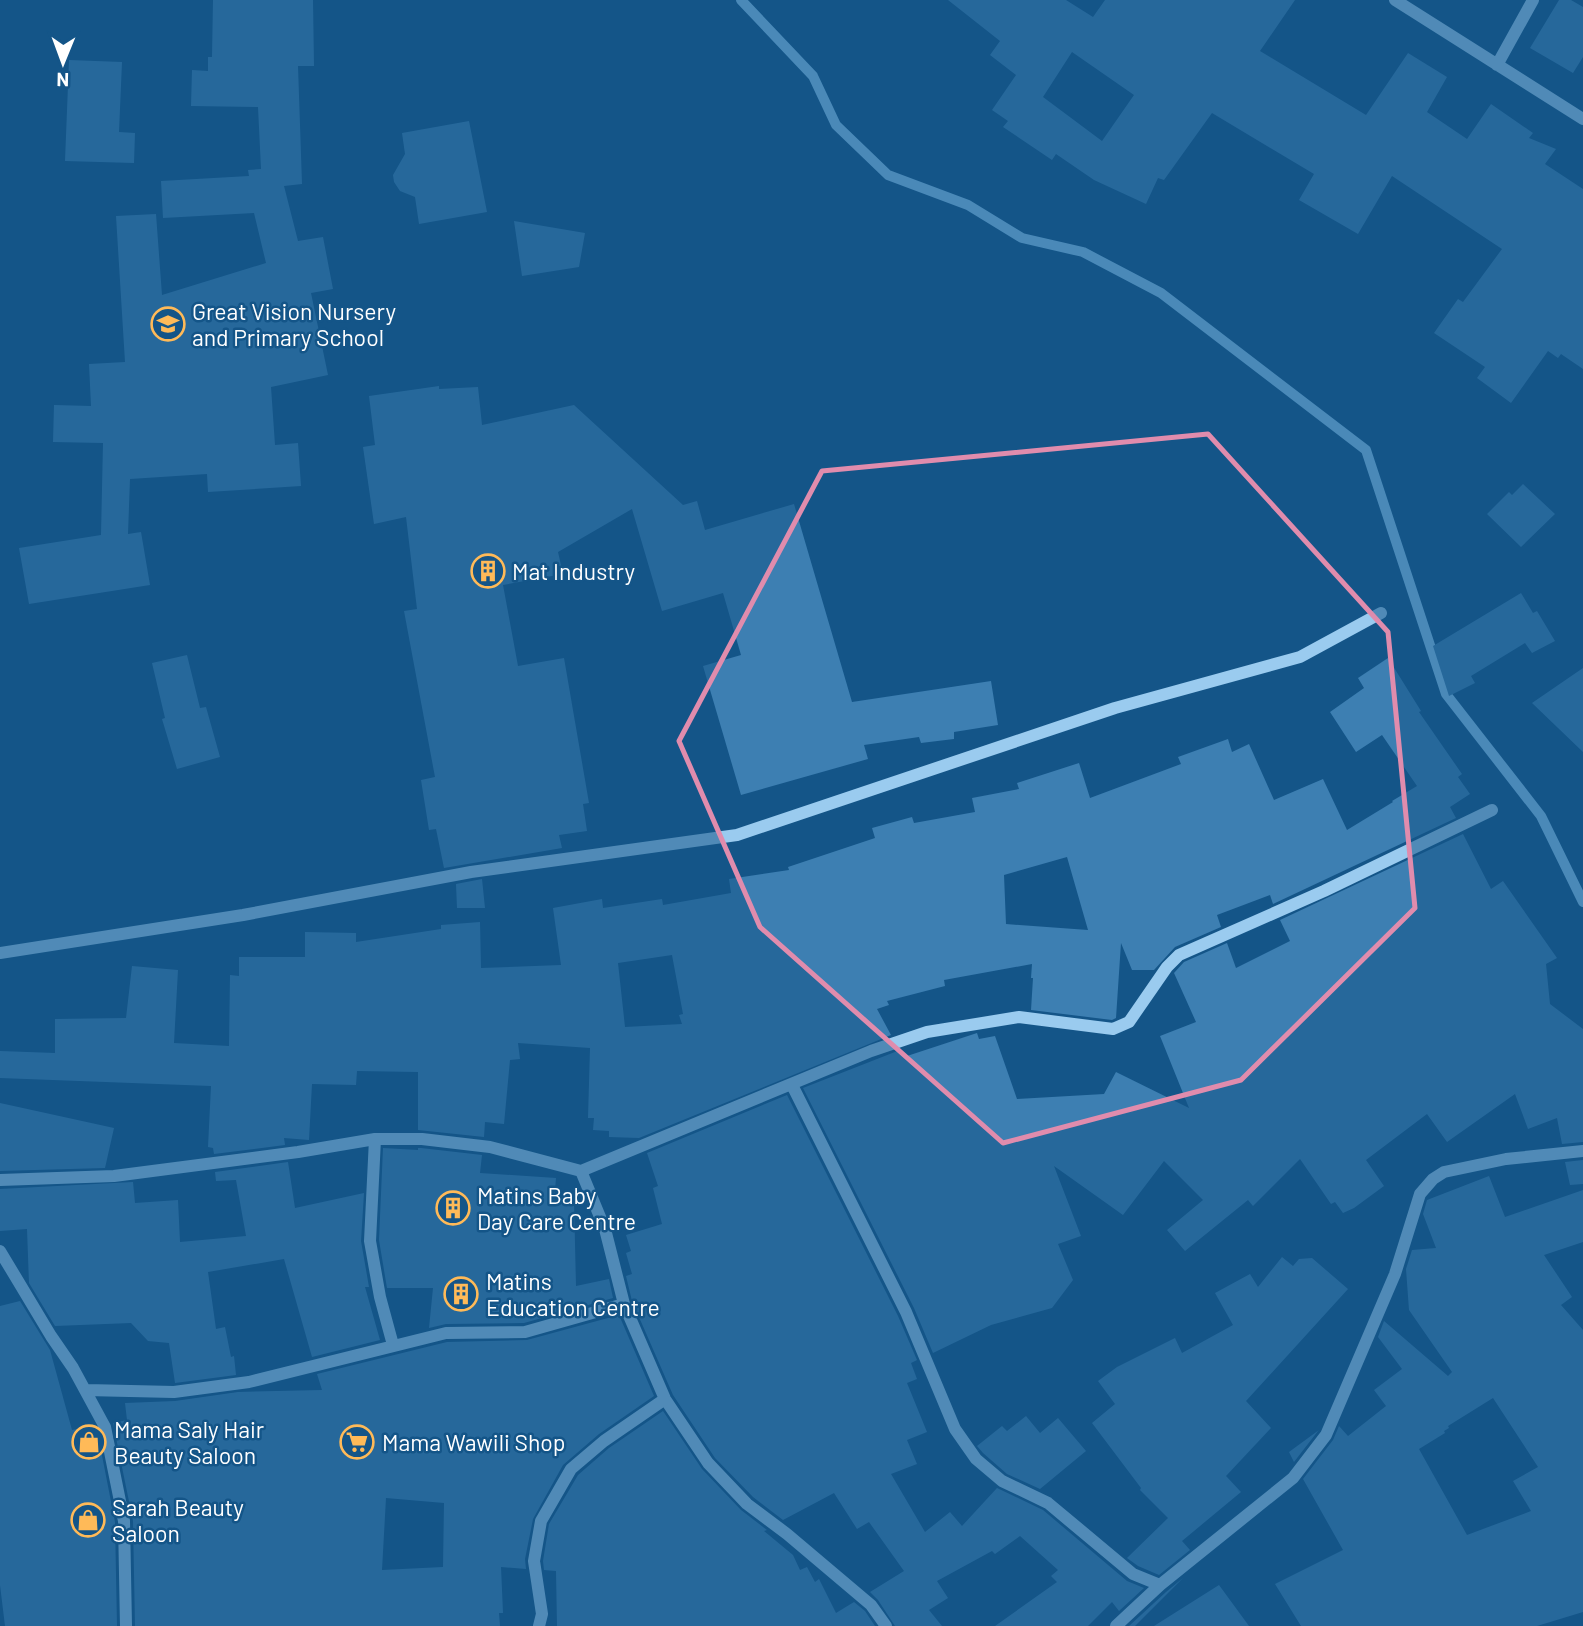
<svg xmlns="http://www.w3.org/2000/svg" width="1583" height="1626" font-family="Barlow,sans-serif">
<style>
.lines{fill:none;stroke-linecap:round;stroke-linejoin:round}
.stream{stroke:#8cc8f2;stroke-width:10}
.building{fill:#3d7fb2;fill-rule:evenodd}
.minor{stroke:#9acbef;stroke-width:12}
.marked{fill:none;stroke:#e08cad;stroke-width:5;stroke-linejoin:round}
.labels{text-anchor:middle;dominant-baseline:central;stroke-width:5;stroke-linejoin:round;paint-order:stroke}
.poi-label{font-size:23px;fill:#fff;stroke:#145588;text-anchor:start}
</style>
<rect width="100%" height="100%" fill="#145588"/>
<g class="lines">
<path class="stream" d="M741,0L813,76L836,125L888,175L968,205L1022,238L1083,252L1161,293L1366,450L1446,694L1541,816L1583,902"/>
</g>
<path class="building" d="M213,0H313L314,66H298L302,184L284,186L298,241L323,237L333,289L311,293L328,375L271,387L275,445L298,443L301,486L208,492L207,474L130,479L128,534L141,532L150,585L29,604L19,548L101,535L103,443L53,442L54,405L91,406L89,364L125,362L116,216L156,214L162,295L266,263L254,213L163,218L161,181L249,176L248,170L261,169L258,107L191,106L192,70L208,71V57H212Z
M948,0H1066L1093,17L1105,0H1295L1260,51L1366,115L1408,53L1447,77L1427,112L1467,139L1491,104L1533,133L1529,138L1556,149L1545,164L1583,189V369L1561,354L1558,358L1548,351L1511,403L1477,378L1485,367L1434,333L1458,299L1463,302L1502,249L1392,176L1358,234L1299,200L1314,174L1212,113L1164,180L1158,178L1146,204L1094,180L1056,154L1052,160L1003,127L1008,121L992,110L1016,75L990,55L1000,41ZM1072,52L1134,95L1102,141L1043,97Z
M1559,0H1571L1583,7V57L1573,73L1530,48Z
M69,60L122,62L119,132L135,133L134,163L65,161Z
M469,121L487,212L419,224L415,197L400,191L394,182L393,175L405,154L402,133Z
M514,221L585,233L579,267L522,276Z
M439,386V389L478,387L482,425L574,405L683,505L697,501L705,530L794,504L852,702L991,681L998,725L954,732V739L921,743L919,737L864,745L868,759L741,795L703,666L741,655L723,593L662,611L632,509L558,552L563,574L503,585L518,666L564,658L589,803L583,804L587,831L559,835L562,848L444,868L436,829L429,830L421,780L435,777L404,611L417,609L406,517L374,524L363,447L375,445L369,396Z
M1523,484L1555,514L1521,547L1487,514L1509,492L1512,495Z
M1521,593L1533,613L1537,611L1555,641L1532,653L1525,643L1471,676L1475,683L1449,696L1433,646Z
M187,655L200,708L206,707L220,757L177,769L162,719L165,718L152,663Z
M1388,658L1421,711L1419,712L1462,774L1458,777L1470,794L1450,807L1456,818L1273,904L1270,895L1217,915L1221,927L1175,947L1154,970H1132L1121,943L1116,1018L1112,1020L1031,1010L1033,978H1031L1032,964L944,980L945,986L887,1001L889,1005L877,1009L891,1035L639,1138L609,1137V1131L593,1130L594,1118H588L590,1048L518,1043L520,1059L510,1060L504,1124L485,1122L484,1137L418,1130V1072L357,1071L356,1085L312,1084L309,1140L284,1138L285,1145L214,1154L213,1148L208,1147L211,1086L0,1078V1051L55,1053V1019L126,1018L132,966L178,970L174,1043L229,1046L230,975L239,976V957H305V932L356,933V942L441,929V925L480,922L481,968L561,965L553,908L602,899L603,908L662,899L663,905L731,893L729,879L789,870L788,867L875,838L872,828L912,817L914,823L975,812L972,798L1019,789L1017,783L1079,763L1090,798L1181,764L1178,757L1228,739L1232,752L1249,744L1274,800L1323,779L1347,830L1393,802L1392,801L1417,786L1382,735L1356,752L1330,712L1364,688L1358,678ZM1067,857L1088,930L1006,924L1004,875ZM672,955L683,1014L679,1015L682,1024L625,1027L618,963Z
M1583,668V752L1532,703Z
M1463,834L1491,889L1503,881L1557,958L1546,964L1550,1004L1583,1029V1142L1562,1144L1557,1118L1528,1129L1515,1094L1447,1142L1427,1114L1366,1160L1384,1186L1354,1208L1343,1213L1335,1202L1331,1204L1300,1159L1253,1206L1248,1200L1185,1251L1167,1230L1203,1200L1164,1161L1123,1215L1054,1166L1081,1236L1058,1244L1073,1280L1052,1308L991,1325L933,1353L914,1308L803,1088L900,1050L904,1057L977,1033L979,1039L995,1036L1017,1099L1104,1094L1116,1072L1189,1108L1160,1036L1196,1022L1174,973L1184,962L1227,943L1236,968L1290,941L1280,920Z
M482,879L485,908H457L456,884Z
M787,1095L898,1316L917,1360L911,1363L917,1379L907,1383L927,1432L907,1440L917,1464L891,1474L925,1532L950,1512L962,1526L997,1488L1043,1510L1127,1581L1144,1588L1119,1611L1112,1602L1088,1626H995L1057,1582L1051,1576L1058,1570L1020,1536L995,1554L992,1551L937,1581L948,1598L929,1610L942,1626H895L878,1600L870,1592L904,1571L869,1522L857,1529L834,1493L783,1520L753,1497L715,1458L673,1395L632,1301L626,1276L632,1274L626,1253L631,1251L626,1235L662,1224L653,1188L658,1186L647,1153Z
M0,1103L114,1128L105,1168L0,1171Z
M383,1148L418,1150V1148H421L482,1155L480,1173L556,1178L554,1202L574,1201L576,1286L609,1279L613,1298L524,1323L446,1324L429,1328L433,1288H387L379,1240Z
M1583,1160V1184L1570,1185L1565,1162Z
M288,1162L295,1208L364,1193L361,1241L369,1287H365L380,1340L312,1357L284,1259L208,1272L216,1329L225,1327L231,1357L234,1356L236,1375L175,1383L169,1343L148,1341L131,1323L55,1326L29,1283L27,1229L0,1231V1189L133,1182L135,1203L178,1200L180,1242L246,1236L236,1180L216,1181L215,1172Z
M1489,1176L1505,1217L1583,1190V1242L1544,1255L1572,1297L1561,1305L1583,1330V1612L1537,1626H1301L1275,1584L1343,1550L1303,1479L1333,1440L1339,1426L1348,1436L1386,1406L1374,1390L1402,1369L1378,1337L1384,1321L1448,1376L1452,1372L1409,1310L1406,1269L1412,1250L1436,1248L1423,1214L1427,1200ZM1493,1398L1538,1467L1513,1481L1531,1511L1467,1535L1419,1449L1445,1433L1444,1431L1449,1428L1448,1426Z
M1282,1257L1293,1266L1299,1259L1312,1258L1348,1289L1246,1401L1271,1428L1226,1476L1241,1492L1182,1541L1190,1550L1159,1575L1138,1566L1127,1558L1168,1518L1140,1490L1141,1488L1092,1423L1115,1404L1098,1381L1117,1367L1175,1338L1182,1353L1233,1325L1215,1293L1250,1274L1258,1287Z
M20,1301L50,1350L72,1430L94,1426L97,1430L115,1522L117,1626H5L0,1585V1306Z
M619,1315L654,1396L599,1434L563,1465L533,1519L525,1559L526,1569L501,1567L503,1613H499L500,1626H135L133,1521L113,1423L127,1420L125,1403L175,1401L238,1392L322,1390L317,1374L447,1342L527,1340ZM386,1498L444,1503L443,1567L382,1570Z
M663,1411L702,1469L741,1510L767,1530L764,1531L793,1555L800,1570L807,1567L815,1582L819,1579L836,1613L854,1602L865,1611L875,1626H557L556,1571L544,1570L543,1561L549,1524L578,1475L609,1448Z
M1026,1416L1040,1433L1058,1418L1086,1451L1040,1489L1007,1474L983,1453L977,1446L1002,1426L1007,1431Z
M1319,1430L1318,1431L1294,1462L1289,1452Z
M1183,1578L1135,1626H1129L1166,1592Z
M1219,1585L1249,1626H1154Z"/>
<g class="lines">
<path class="minor" d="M1395,0L1583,119
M1497,65L1533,0
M0,953L243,915L471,872L737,835L1115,708L1300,657L1381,613
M792,1085L906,1312L955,1429L976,1459L1002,1481L1048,1503L1133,1574L1160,1585
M375,1139L370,1241L380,1297L393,1345
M581,1171L871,1051L927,1032L1019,1017L1113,1029L1129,1022L1167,967L1179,955L1324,891L1492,810
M0,1180L114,1176L298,1152L375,1139H422L490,1147L581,1171L605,1229L624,1304L665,1399L708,1463L747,1504L787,1534L871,1605L886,1626
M0,1251L51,1336L73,1368L105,1427L124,1521L126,1626
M86,1390L174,1392L249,1382L446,1333L525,1332L624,1304
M539,1626L542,1614L534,1561L541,1521L571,1469L604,1441L665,1399
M1116,1626L1160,1585L1293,1478L1326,1435L1395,1274L1420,1194L1433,1179L1444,1172L1506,1159L1583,1151"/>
</g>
<path d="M0 0H1583V1626H0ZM1208,434L1388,632L1415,908L1241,1080L1003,1143L760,927L679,741L822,471Z" fill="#145588" fill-opacity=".55" fill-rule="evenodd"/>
<path class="marked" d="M1208,434L1388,632L1415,908L1241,1080L1003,1143L760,927L679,741L822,471Z"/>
<defs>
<symbol id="school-ring" viewBox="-11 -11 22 22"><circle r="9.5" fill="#145588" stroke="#ffba58" stroke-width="1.5"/><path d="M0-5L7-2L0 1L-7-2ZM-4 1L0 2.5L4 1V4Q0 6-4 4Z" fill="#ffba58"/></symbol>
<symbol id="building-ring" viewBox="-11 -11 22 22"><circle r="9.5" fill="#145588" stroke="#ffba58" stroke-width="1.5"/><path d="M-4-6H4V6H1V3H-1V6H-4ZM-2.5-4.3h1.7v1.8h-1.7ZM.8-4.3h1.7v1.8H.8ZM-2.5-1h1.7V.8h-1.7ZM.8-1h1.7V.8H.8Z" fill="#ffba58"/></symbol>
<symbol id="shop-ring" viewBox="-11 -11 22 22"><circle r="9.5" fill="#145588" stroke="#ffba58" stroke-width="1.5"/><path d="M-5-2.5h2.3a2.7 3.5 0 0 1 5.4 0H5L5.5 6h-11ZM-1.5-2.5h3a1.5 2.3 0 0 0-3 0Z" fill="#ffba58"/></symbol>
<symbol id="supermarket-ring" viewBox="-11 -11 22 22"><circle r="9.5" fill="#145588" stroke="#ffba58" stroke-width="1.5"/><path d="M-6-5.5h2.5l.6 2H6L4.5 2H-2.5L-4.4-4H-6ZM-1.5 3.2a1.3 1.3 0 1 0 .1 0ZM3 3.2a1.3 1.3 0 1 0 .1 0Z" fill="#ffba58"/></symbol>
</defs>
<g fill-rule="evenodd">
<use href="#school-ring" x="149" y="305" width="38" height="38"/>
<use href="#building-ring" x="469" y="552" width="38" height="38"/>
<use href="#building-ring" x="434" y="1189" width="38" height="38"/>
<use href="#building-ring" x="442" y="1275" width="38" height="38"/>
<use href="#shop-ring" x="70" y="1423" width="38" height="38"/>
<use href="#supermarket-ring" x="338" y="1423" width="38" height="38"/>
<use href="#shop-ring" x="69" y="1501" width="38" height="38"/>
</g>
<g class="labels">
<g class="poi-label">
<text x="192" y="311">Great Vision Nursery<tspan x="192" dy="26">and Primary School</tspan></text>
<text x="512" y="571">Mat Industry</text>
<text x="477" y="1195">Matins Baby<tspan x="477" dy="26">Day Care Centre</tspan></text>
<text x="486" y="1281">Matins<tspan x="486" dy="26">Education Centre</tspan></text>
<text x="114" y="1429">Mama Saly Hair<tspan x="114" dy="26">Beauty Saloon</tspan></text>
<text x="382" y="1442">Mama Wawili Shop</text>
<text x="112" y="1507">Sarah Beauty<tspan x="112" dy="26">Saloon</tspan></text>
</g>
</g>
<g transform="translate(63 63) rotate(181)" stroke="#145588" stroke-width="5" paint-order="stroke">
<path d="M0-5L12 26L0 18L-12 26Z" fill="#ffffff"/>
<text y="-10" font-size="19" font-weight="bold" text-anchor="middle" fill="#ffffff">N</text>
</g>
</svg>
